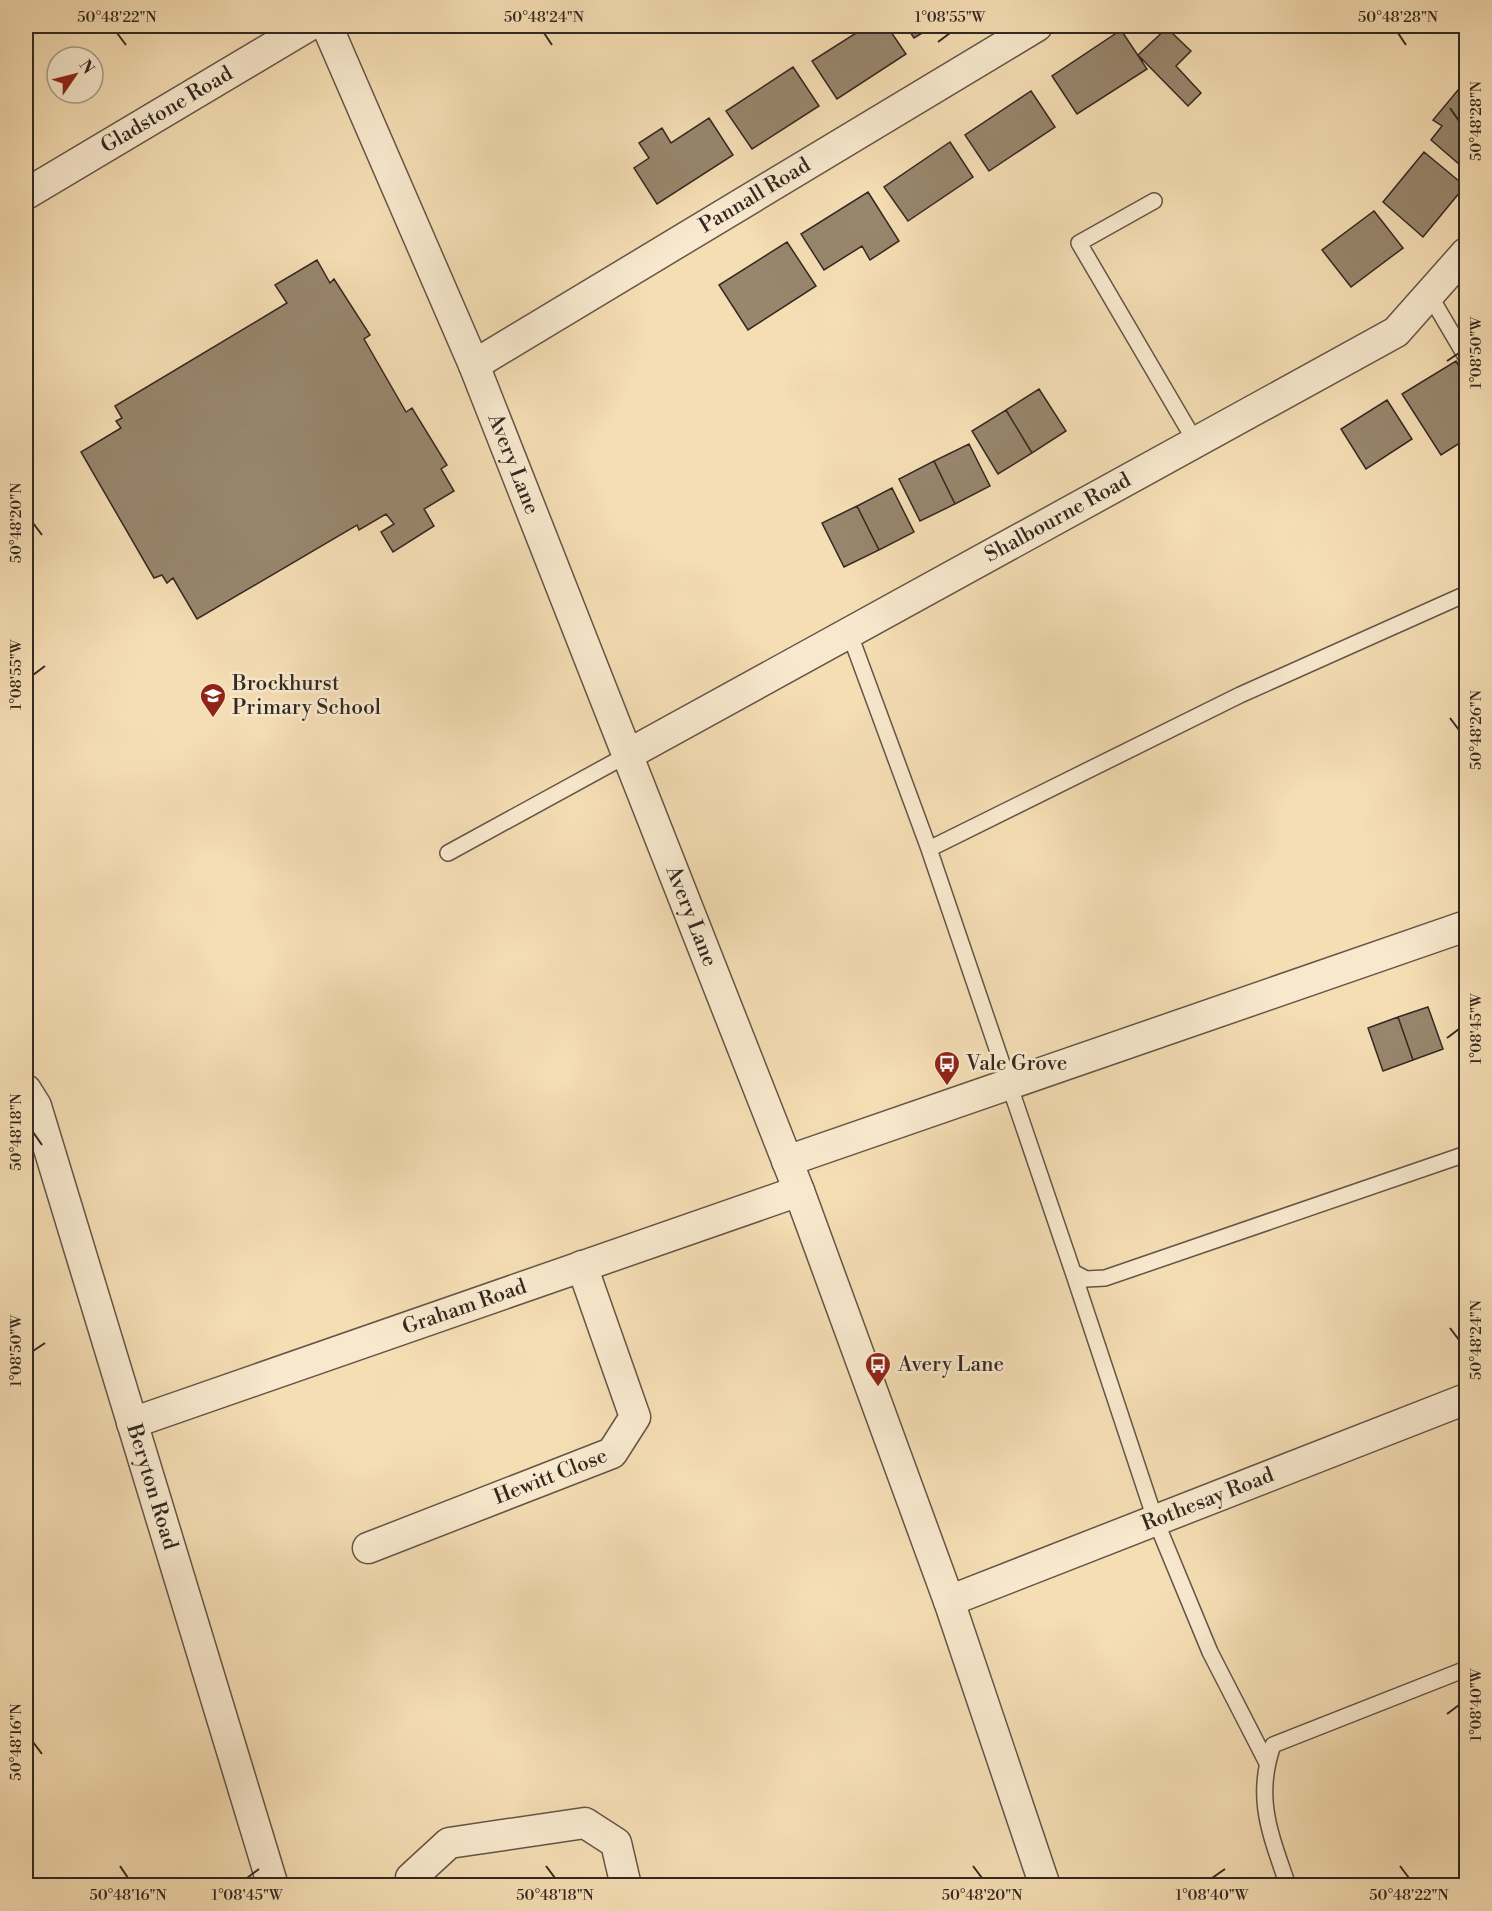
<svg xmlns="http://www.w3.org/2000/svg" width="1492" height="1911" font-family="'Libre Bodoni',serif">
<style>
.building{fill:#98866d;stroke:#332821;stroke-width:1.5}
.lines{fill:none;stroke-linecap:round;stroke-linejoin:round}
.lane-casing{stroke:#645546;stroke-width:18}
.street-casing{stroke:#645546;stroke-width:33}
.lane{stroke:#f8e9ce;stroke-width:15}
.street{stroke:#f8e9ce;stroke-width:30}
.ticks{fill:none;stroke:#332821;stroke-width:2}
.labels{text-anchor:middle;dominant-baseline:central;stroke-width:5;stroke-linejoin:round;paint-order:stroke}
.street-label{font-size:21px;fill:#332821;stroke:#f8e9ce}
.poi-label{font-size:21px;fill:#332821;stroke:#f8e9ce;text-anchor:start}
.neatline{fill:none;stroke:#332821;stroke-width:2}
.ticks-label{font-size:15px;text-anchor:middle;fill:#332821}
</style>
<rect width="100%" height="100%" fill="#f5ddb4"/>
<filter id="stains"><feTurbulence type="fractalNoise" baseFrequency=".00333" numOctaves="4"/><feColorMatrix values="0 0 0 0 .2 0 0 0 0 .09 0 0 0 0 .02 0 0 0 .5 -.17"/></filter>
<radialGradient id="worn" r=".72"><stop offset=".6" stop-color="#630" stop-opacity="0"/><stop offset="1" stop-color="#630" stop-opacity=".3"/></radialGradient>
<path class="building" d="M867,26H887L906,54L837,99L812,61Z
M906,26H934L914,38Z
M1169,26H1180L1172,33L1191,51L1176,66L1201,93L1188,106L1138,55Z
M1121,30L1147,69L1077,114L1052,76Z
M793,67L819,106L752,149L726,111Z
M1463,84L1466,87V170L1431,140L1442,126L1433,120Z
M1031,91L1055,127L989,171L965,135Z
M709,118L733,155L657,204L634,168L649,158L639,143L662,128L671,143Z
M950,142L973,177L908,221L884,187Z
M1424,152L1465,186L1423,237L1383,202Z
M868,192L899,241L870,260L862,246L824,270L801,234Z
M1374,211L1403,248L1351,287L1322,250Z
M787,242L816,286L748,330L719,285Z
M317,260L330,283L334,279L370,335L364,339L406,412L412,408L447,465L441,469L454,491L424,509L434,526L393,552L381,532L394,524L386,514L359,530L357,525L197,619L173,578L167,583L162,575L154,578L81,452L121,428L116,421L122,418L115,406L287,303L275,285Z
M1456,361L1466,378V439L1441,455L1402,394Z
M1039,389L1066,431L1032,453L1006,410Z
M1387,400L1412,439L1366,469L1341,429Z
M1006,410L1032,453L998,474L972,431Z
M969,444L990,486L955,504L934,461Z
M934,461L955,504L920,521L899,479Z
M892,488L914,532L879,550L857,506Z
M857,506L879,550L844,567L822,523Z
M1428,1007L1443,1049L1413,1060L1398,1017Z
M1398,1017L1413,1060L1383,1071L1368,1028Z"/>
<g class="lines">
<defs>
<path id="lane" d="M1154,201L1079,243L1195,441
M1429,294L1466,357
M849,632L929,849L1073,1272L1086,1279L1105,1278L1466,1154
M929,849L1240,695L1466,594
M448,853L627,755
M1073,1272L1155,1519L1210,1652L1267,1763
M1288,1886C1271,1835 1254,1799 1273,1745L1466,1669"/>
<g id="street">
<path id="s1" d="M327,26L474,365L799,1191L949,1601L1045,1886"/>
<path id="s2" d="M26,194L308,26"/>
<path id="s3" d="M474,365L1037,26"/>
<path id="s4" d="M627,755L1396,332L1466,253"/>
<path id="s5" d="M26,1090L36,1106L273,1886"/>
<path d="M787,1161L1466,926"/>
<path id="s6" d="M132,1423L799,1191"/>
<path id="s7" d="M368,1548L612,1453L635,1417L582,1266"/>
<path id="s8" d="M949,1601L1466,1399"/>
<path d="M412,1886L411,1878L449,1843L585,1823L616,1843L626,1886"/>
</g>
</defs>
<use href="#lane" class="lane-casing"/>
<use href="#street" class="street-casing"/>
<use href="#lane" class="lane"/>
<use href="#street" class="street"/>
</g>
<path class="ticks" d="M117,33L126,45M544,33L552,45M1398,33L1406,45M938,42L950,33M1450,108L1459,121M1447,361L1459,353M33,523L42,535M33,675L45,666M1450,718L1459,730M1447,1038L1459,1029M33,1132L42,1145M1450,1328L1459,1340M33,1351L45,1343M1447,1714L1459,1705M33,1742L42,1754M120,1866L128,1878M546,1866L555,1878M973,1866L982,1878M1400,1866L1409,1878M247,1878L259,1869M1212,1878L1225,1869"/>
<defs>
<symbol id="school-pin" viewBox="-11 -11 22 30"><path d="M0 17L-7.5 6A9.5 9.5 0 1 1 7.5 6Z" fill="#8f2418" stroke="#f8e9ce"/><path d="M0-5L7-2L0 1L-7-2ZM-4 1L0 2.5L4 1V4Q0 6-4 4Z" fill="#fff"/></symbol>
<symbol id="bus-pin" viewBox="-11 -11 22 30"><path d="M0 17L-7.5 6A9.5 9.5 0 1 1 7.5 6Z" fill="#8f2418" stroke="#f8e9ce"/><path d="M-5-6H5V4H4V6H2V4H-2V6H-4V4H-5ZM-3.5-4V0h7V-4ZM-3.5 1.2v1.5H-2V1.2ZM2 1.2v1.5H3.5V1.2Z" fill="#fff"/></symbol>
</defs>
<g fill-rule="evenodd">
<use href="#school-pin" x="198" y="681" width="30" height="40"/>
<use href="#bus-pin" x="932" y="1049" width="30" height="40"/>
<use href="#bus-pin" x="863" y="1350" width="30" height="40"/>
</g>
<g class="labels">
<g class="street-label">
<text stroke="none"><textPath href="#s2" startOffset="164">Gladstone Road</textPath></text>
<text stroke="none"><textPath href="#s3" startOffset="328">Pannall Road</textPath></text>
<text stroke="none"><textPath href="#s1" startOffset="476">Avery Lane</textPath></text>
<text stroke="none"><textPath href="#s4" startOffset="492">Shalbourne Road</textPath></text>
<text stroke="none"><textPath href="#s1" startOffset="962">Avery Lane</textPath></text>
<text stroke="none"><textPath href="#s6" startOffset="352">Graham Road</textPath></text>
<text stroke="none"><textPath href="#s7" startOffset="196">Hewitt Close</textPath></text>
<text stroke="none"><textPath href="#s5" startOffset="417">Beryton Road</textPath></text>
<text stroke="none"><textPath href="#s8" startOffset="278">Rothesay Road</textPath></text>
</g>
<g class="poi-label">
<text x="232" y="684">Brockhurst<tspan x="232" dy="24">Primary School</tspan></text>
<text x="966" y="1064">Vale Grove</text>
<text x="898" y="1365">Avery Lane</text>
</g>
</g>
<rect width="1492" height="1911" fill="none" stroke="#f5ddb4" stroke-width="66"/>
<g transform="translate(75 75) rotate(55)"><circle r="28" fill="#f8e9ce" stroke="#a99c89" stroke-width="1.5"/>
<path d="M0-4.5L10 22L0 15L-10 22Z" fill="#8f2418"/>
<text y="-9" font-size="16" font-weight="bold" text-anchor="middle" fill="#332821">N</text>
</g>
<rect x="33" y="33" width="1426" height="1845" class="neatline"/>
<g class="ticks-label">
<text x="117" y="22">50°48'22"N</text>
<text x="544" y="22">50°48'24"N</text>
<text x="950" y="22">1°08'55"W</text>
<text x="1398" y="22">50°48'28"N</text>
<text transform="translate(1476 121) rotate(-90)" y="5">50°48'28"N</text>
<text transform="translate(1476 353) rotate(-90)" y="5">1°08'50"W</text>
<text transform="translate(16 523) rotate(-90)" y="5">50°48'20"N</text>
<text transform="translate(16 675) rotate(-90)" y="5">1°08'55"W</text>
<text transform="translate(1476 730) rotate(-90)" y="5">50°48'26"N</text>
<text transform="translate(1476 1029) rotate(-90)" y="5">1°08'45"W</text>
<text transform="translate(16 1132) rotate(-90)" y="5">50°48'18"N</text>
<text transform="translate(1476 1340) rotate(-90)" y="5">50°48'24"N</text>
<text transform="translate(16 1351) rotate(-90)" y="5">1°08'50"W</text>
<text transform="translate(1476 1705) rotate(-90)" y="5">1°08'40"W</text>
<text transform="translate(16 1742) rotate(-90)" y="5">50°48'16"N</text>
<text x="128" y="1900">50°48'16"N</text>
<text x="247" y="1900">1°08'45"W</text>
<text x="555" y="1900">50°48'18"N</text>
<text x="982" y="1900">50°48'20"N</text>
<text x="1212" y="1900">1°08'40"W</text>
<text x="1409" y="1900">50°48'22"N</text>
</g>
<rect width="100%" height="100%" filter="url(#stains)"/>
<rect width="100%" height="100%" fill="url(#worn)"/>
</svg>
